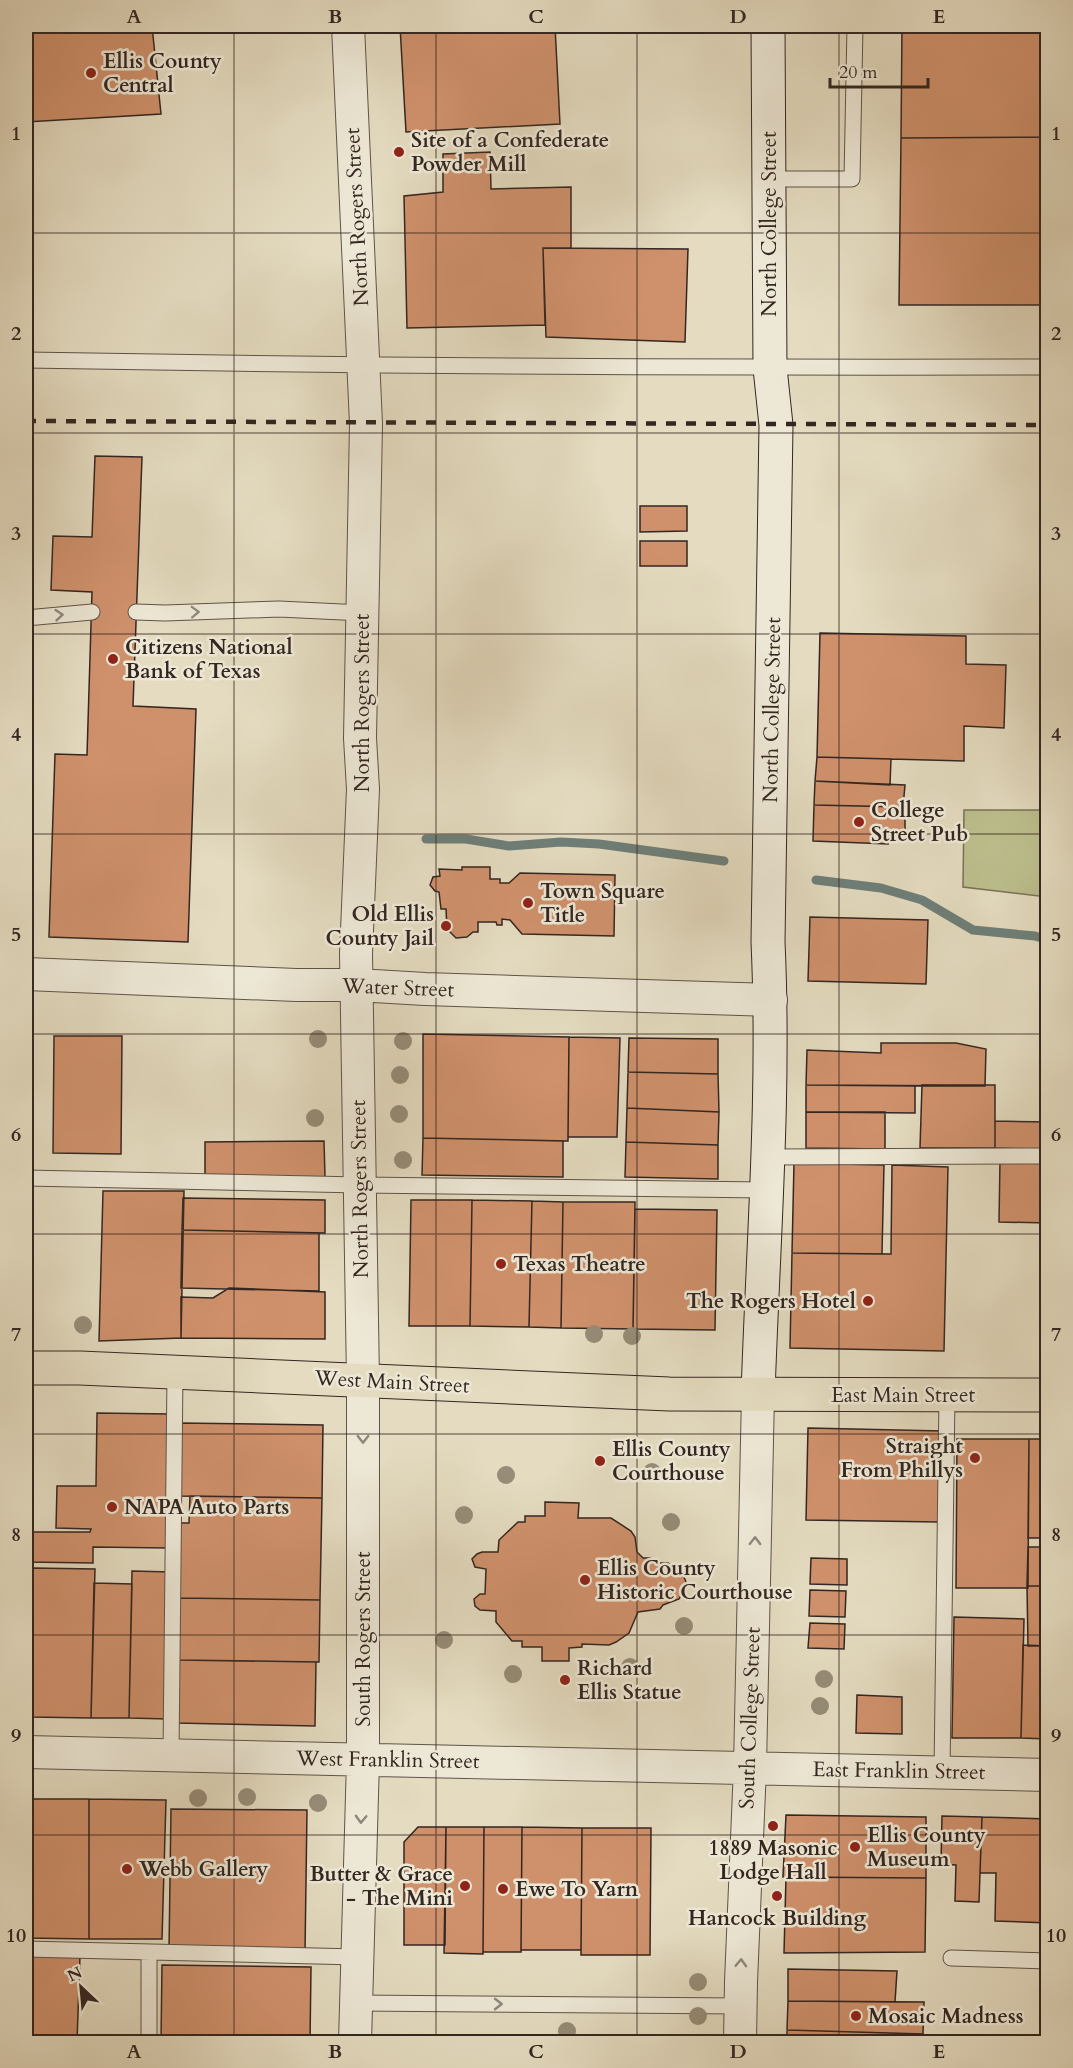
<svg xmlns="http://www.w3.org/2000/svg" width="1073" height="2068" font-family="Cardo,serif">
<style>
.green{fill:#bcbe8d;stroke:#787257;stroke-width:1.5}
.lines{fill:none;stroke-linecap:round;stroke-linejoin:round}
.stream{stroke:#6e7f79;stroke-width:9}
.building{fill:#cf916c;stroke:#342621;stroke-width:1.5}
.lane-casing{stroke:#605349;stroke-width:17}
.street-casing{stroke:#605349;stroke-width:34}
.secondary-casing{stroke:#342621;stroke-width:35}
.primary-casing{stroke:#342621;stroke-width:35}
.lane{stroke:#ede8d6;stroke-width:15}
.street{stroke:#ede8d6;stroke-width:32}
.secondary{stroke:#ede8d6;stroke-width:33}
.primary{stroke:#e4dbc0;stroke-width:33}
.rail{stroke:#342621;stroke-width:4.5;stroke-dasharray:10 10;stroke-linecap:butt}
.tree{fill:#968c77}
.oneway{stroke:#90877c}
.grid{fill:none;stroke:#342621;stroke-width:1.5;stroke-opacity:0.55}
.poi-dot{fill:#8f2418;stroke:#ede8d6;stroke-width:2}
.labels{text-anchor:middle;dominant-baseline:central;stroke-width:5;stroke-linejoin:round;paint-order:stroke}
.poi-label{font-size:21px;font-weight:bold;fill:#342621;stroke:#ede8d6;text-anchor:start}
.street-label{font-size:21px;fill:#342621;stroke:#ede8d6}
.neatline{fill:none;stroke:#342621;stroke-width:2}
.grid-label{font-size:20px;text-anchor:middle;font-weight:bold;fill:#342621}
</style>
<rect width="100%" height="100%" fill="#e4dbc0"/>
<filter id="stains"><feTurbulence type="fractalNoise" baseFrequency=".00333" numOctaves="4"/><feColorMatrix values="0 0 0 0 .2 0 0 0 0 .09 0 0 0 0 .02 0 0 0 .5 -.17"/></filter>
<radialGradient id="worn" r=".72"><stop offset=".6" stop-color="#630" stop-opacity="0"/><stop offset="1" stop-color="#630" stop-opacity=".3"/></radialGradient>
<path class="green" d="M964,810H1047V897L963,887Z"/>
<g class="lines">
<path class="stream" d="M426,839H466L509,846L561,842L599,844L724,861
M816,880L881,888L922,900L973,930L1035,936L1048,940"/>
</g>
<path class="building" d="M40,26H152L161,114L26,122V31L41,30Z
M400,26H555L560,124L406,132Z
M611,26H688L611,27Z
M902,26H1048V137L901,138Z
M1048,137V305H899L901,138Z
M490,152L491,189L571,187V248H543L545,325L407,328L404,196L443,192V154Z
M543,248L688,249L685,342L546,337Z
M95,456L142,457L133,706L196,709L188,942L49,937L55,754L87,755L92,592L51,590L53,536L92,537Z
M640,506H687V531L640,532Z
M640,541H687V566H640Z
M820,633L966,636V664L1006,665L1004,728L964,726V761L817,757Z
M817,757L891,759L890,785L815,781Z
M815,781L905,785L903,807L814,805Z
M814,805L905,807V837L887,836L888,844L813,841Z
M462,867H490V879H500V883H509L520,873L615,875L614,936L522,934L510,920L502,919V925H497L496,922H478V932H473L467,937L456,938L447,929L446,909H441L439,892L435,891L430,885L433,877L440,876L439,869L462,870Z
M810,917L928,920L926,984L808,981Z
M423,1034L569,1037L568,1141L423,1138Z
M54,1036H122L121,1154L53,1153Z
M569,1037L620,1038L617,1137H568Z
M629,1038L718,1039V1074L628,1072Z
M881,1043H956L986,1049L985,1086L806,1085L807,1050L881,1053Z
M628,1072L718,1074L719,1112L627,1108Z
M806,1085L915,1086V1113L806,1112Z
M922,1085H995V1148H920Z
M627,1108L719,1112L718,1145L626,1142Z
M806,1112H885V1149L806,1148Z
M995,1121L1048,1122V1150L995,1148Z
M423,1138L563,1141V1177L422,1175Z
M324,1141L325,1177H205V1142Z
M626,1142L718,1145V1179L625,1177Z
M1000,1160H1048V1223L999,1222Z
M794,1163L884,1165L882,1254L792,1253Z
M892,1165L948,1167L944,1351L790,1348L792,1253L891,1254Z
M103,1191H184L181,1338L99,1341Z
M183,1198L325,1200V1233L182,1230Z
M411,1200H472L470,1326H409Z
M472,1200L532,1201L529,1327L470,1326Z
M532,1201L563,1202L561,1328L529,1327Z
M563,1202H635L633,1329L561,1328Z
M635,1209L717,1210L715,1330L633,1329Z
M182,1230L319,1233V1291L181,1288Z
M229,1288L325,1292V1339L181,1338V1297L213,1298Z
M97,1413L169,1414L168,1548L93,1547V1563L27,1562V1532H90L91,1529L56,1528L57,1486H96Z
M180,1423L323,1425L322,1498L178,1496Z
M808,1428L943,1431L940,1522L806,1520Z
M957,1439H1029L1028,1588H956Z
M1029,1439H1048V1538H1028Z
M190,1496L322,1498L320,1600L178,1598V1523H189Z
M545,1502L579,1503L578,1518H611L631,1531L635,1537L637,1552L643,1558H650L659,1563H668L684,1577L686,1582L685,1589L679,1599L663,1605L660,1609L638,1612L629,1633L616,1642L609,1645L582,1644V1647L569,1648V1661H542V1647H522V1641H512L496,1622V1611L480,1610L475,1606L474,1599L480,1594H485L486,1569L475,1567L472,1559L477,1554L482,1552H498L499,1540L518,1522H525V1516H545Z
M1028,1547H1048V1586H1027Z
M811,1558L847,1559V1585L810,1584Z
M33,1568L95,1569L91,1718L31,1717Z
M132,1571L171,1572L168,1719L129,1718Z
M94,1583L132,1584L129,1718H91Z
M1027,1586H1048V1646H1028Z
M810,1590L846,1591L845,1617L809,1616Z
M178,1598L320,1600L319,1662L177,1660Z
M954,1617L1024,1619L1021,1738H952Z
M810,1623L845,1624L844,1649L808,1648Z
M1023,1645L1048,1646V1739L1021,1738Z
M177,1660L316,1662L315,1726L176,1723Z
M857,1695L902,1697V1734L856,1733Z
M26,1799H89V1939L26,1938Z
M89,1799L166,1800L162,1939H89Z
M171,1809L307,1810L305,1953L169,1951Z
M786,1815L926,1817V1878L783,1877Z
M942,1816L982,1817L979,1902L955,1901L956,1865L941,1864Z
M982,1817L1048,1819V1923L995,1921L996,1873H980Z
M418,1827H446L445,1945H404V1842Z
M446,1827H484L483,1954L444,1953Z
M484,1827H522L521,1952H483Z
M522,1827L582,1828L581,1950H521Z
M582,1828H651L650,1955H581Z
M786,1877L926,1878L925,1952L784,1953Z
M26,1954L80,1955L77,2042H26Z
M162,1965L311,1967L310,2042H161Z
M788,1969L897,1971L895,2002L788,2001Z
M788,2001L924,2002L923,2034L787,2030Z
M787,2030L923,2034V2042H787Z"/>
<g class="lines">
<defs>
<path id="lane" d="M769,179H852L855,26
M26,360C366,366 707,368 1048,367
M136,612L165,613L279,609L363,613
M26,618L92,612
M768,1157L1048,1156
M26,1178L360,1185L766,1190
M171,1754L175,1373
M942,1772L947,1395
M26,1949L357,1957
M951,1958L1048,1961
M356,2003L740,2006
M149,2042V1952"/>
<path id="street" d="M348,26L366,424L360,738L363,789L356,954L363,1380V1760L355,2042
M26,974L296,985H357L425,989L771,1000
M26,1752L1048,1775
M740,2042L741,1982L750,1767L758,1394"/>
<path id="secondary" d="M758,1394C763,1244 775,1093 768,942L776,425L770,368L768,26"/>
<path id="primary" d="M26,1368H80L669,1394L1048,1395"/>
</defs>
<use href="#lane" class="lane-casing"/>
<use href="#street" class="street-casing"/>
<use href="#secondary" class="secondary-casing"/>
<use href="#primary" class="primary-casing"/>
<use href="#lane" class="lane"/>
<use href="#street" class="street"/>
<use href="#secondary" class="secondary"/>
<use href="#primary" class="primary"/>
<path class="rail" d="M26,421L1048,425"/>
</g>
<g class="tree">
<circle cx="318" cy="1039" r="9"/>
<circle cx="403" cy="1041" r="9"/>
<circle cx="400" cy="1075" r="9"/>
<circle cx="399" cy="1114" r="9"/>
<circle cx="315" cy="1118" r="9"/>
<circle cx="403" cy="1160" r="9"/>
<circle cx="83" cy="1325" r="9"/>
<circle cx="594" cy="1334" r="9"/>
<circle cx="632" cy="1336" r="9"/>
<circle cx="652" cy="1472" r="9"/>
<circle cx="506" cy="1475" r="9"/>
<circle cx="464" cy="1515" r="9"/>
<circle cx="671" cy="1522" r="9"/>
<circle cx="684" cy="1626" r="9"/>
<circle cx="444" cy="1640" r="9"/>
<circle cx="630" cy="1667" r="9"/>
<circle cx="513" cy="1674" r="9"/>
<circle cx="824" cy="1679" r="9"/>
<circle cx="820" cy="1706" r="9"/>
<circle cx="247" cy="1797" r="9"/>
<circle cx="198" cy="1798" r="9"/>
<circle cx="318" cy="1803" r="9"/>
<circle cx="698" cy="1982" r="9"/>
<circle cx="698" cy="2016" r="9"/>
<circle cx="567" cy="2031" r="9"/>
</g>
<defs><path id="oneway-chevron" d="M-2-3.5L2.5 0L-2 3.5" fill="none" stroke-width="1.6" stroke-linecap="round" stroke-linejoin="round" transform="scale(1.5)"/></defs>
<g class="oneway">
<use href="#oneway-chevron" transform="translate(195 612) rotate(-2)"/>
<use href="#oneway-chevron" transform="translate(59 615) rotate(-5)"/>
<use href="#oneway-chevron" transform="translate(363 1439) rotate(90)"/>
<use href="#oneway-chevron" transform="translate(755 1541) rotate(-89)"/>
<use href="#oneway-chevron" transform="translate(361 1819) rotate(92)"/>
<use href="#oneway-chevron" transform="translate(741 1963) rotate(-88)"/>
<use href="#oneway-chevron" transform="translate(498 2004)"/>
</g>
<path class="grid" d="M234,26V2042M436,26V2042M637,26V2042M839,26V2042M26,233H1048M26,433H1048M26,634H1048M26,834H1048M26,1034H1048M26,1234H1048M26,1434H1048M26,1635H1048M26,1835H1048"/>
<g class="poi-dot">
<circle cx="91" cy="73" r="6"/>
<circle cx="399" cy="152" r="6"/>
<circle cx="113" cy="659" r="6"/>
<circle cx="859" cy="822" r="6"/>
<circle cx="528" cy="903" r="6"/>
<circle cx="446" cy="926" r="6"/>
<circle cx="501" cy="1264" r="6"/>
<circle cx="868" cy="1301" r="6"/>
<circle cx="975" cy="1458" r="6"/>
<circle cx="600" cy="1461" r="6"/>
<circle cx="112" cy="1507" r="6"/>
<circle cx="585" cy="1580" r="6"/>
<circle cx="565" cy="1680" r="6"/>
<circle cx="773" cy="1826" r="6"/>
<circle cx="855" cy="1847" r="6"/>
<circle cx="127" cy="1869" r="6"/>
<circle cx="465" cy="1886" r="6"/>
<circle cx="503" cy="1889" r="6"/>
<circle cx="777" cy="1896" r="6"/>
<circle cx="856" cy="2016" r="6"/>
</g>
<g class="labels">
<g class="poi-label">
<text x="103" y="61">Ellis County<tspan x="103" dy="24">Central</tspan></text>
<text x="411" y="140">Site of a Confederate<tspan x="411" dy="24">Powder Mill</tspan></text>
<text x="125" y="647">Citizens National<tspan x="125" dy="24">Bank of Texas</tspan></text>
<text x="871" y="810">College<tspan x="871" dy="24">Street Pub</tspan></text>
<text x="540" y="891">Town Square<tspan x="540" dy="24">Title</tspan></text>
<text x="434" y="914" text-anchor="end">Old Ellis<tspan x="434" dy="24">County Jail</tspan></text>
<text x="513" y="1264">Texas Theatre</text>
<text x="856" y="1301" text-anchor="end">The Rogers Hotel</text>
<text x="963" y="1446" text-anchor="end">Straight<tspan x="963" dy="24">From Phillys</tspan></text>
<text x="612" y="1449">Ellis County<tspan x="612" dy="24">Courthouse</tspan></text>
<text x="124" y="1507">NAPA Auto Parts</text>
<text x="597" y="1568">Ellis County<tspan x="597" dy="24">Historic Courthouse</tspan></text>
<text x="577" y="1668">Richard<tspan x="577" dy="24">Ellis Statue</tspan></text>
<text x="867" y="1835">Ellis County<tspan x="867" dy="24">Museum</tspan></text>
<text x="773" y="1848" text-anchor="middle">1889 Masonic<tspan x="773" dy="24">Lodge Hall</tspan></text>
<text x="139" y="1869">Webb Gallery</text>
<text x="453" y="1874" text-anchor="end">Butter &amp; Grace<tspan x="453" dy="24">- The Mini</tspan></text>
<text x="515" y="1889">Ewe To Yarn</text>
<text x="777" y="1918" text-anchor="middle">Hancock Building</text>
<text x="868" y="2016">Mosaic Madness</text>
</g>
<g class="street-label">
<text transform="translate(357 217) rotate(-93)">North Rogers Street</text>
<text transform="translate(769 224) rotate(-90)">North College Street</text>
<text transform="translate(362 703) rotate(-90)">North Rogers Street</text>
<text transform="translate(772 710) rotate(-89)">North College Street</text>
<text transform="translate(398 988) rotate(2)">Water Street</text>
<text transform="translate(360 1189) rotate(-91)">North Rogers Street</text>
<text transform="translate(392 1382) rotate(3)">West Main Street</text>
<text x="903" y="1395">East Main Street</text>
<text transform="translate(363 1639) rotate(-90)">South Rogers Street</text>
<text transform="translate(750 1718) rotate(-88)">South College Street</text>
<text transform="translate(388 1760) rotate(1)">West Franklin Street</text>
<text transform="translate(899 1771) rotate(1)">East Franklin Street</text>
</g>
</g>
<rect width="1073" height="2068" fill="none" stroke="#e4dbc0" stroke-width="66"/>
<g transform="translate(81 1987) rotate(334)" stroke="#ede8d6" stroke-width="4.5" paint-order="stroke">
<path d="M0-4.5L10 22L0 15L-10 22Z" fill="#342621"/>
<text y="-9" font-size="16" font-weight="bold" text-anchor="middle" fill="#342621">N</text>
</g>
<path d="M830 78v9h98v-9" fill="none" stroke="#342621" stroke-width="3"/>
<text x="839" y="78" font-size="18" fill="#342621" stroke="#ede8d6" stroke-width="4.5" paint-order="stroke">20 m</text>
<rect x="33" y="33" width="1007" height="2002" class="neatline"/>
<g class="grid-label">
<text x="134" y="23">A</text>
<text x="335" y="23">B</text>
<text x="536" y="23">C</text>
<text x="738" y="23">D</text>
<text x="939" y="23">E</text>
<text x="16" y="140">1</text>
<text x="1056" y="140">1</text>
<text x="16" y="340">2</text>
<text x="1056" y="340">2</text>
<text x="16" y="540">3</text>
<text x="1056" y="540">3</text>
<text x="16" y="741">4</text>
<text x="1056" y="741">4</text>
<text x="16" y="941">5</text>
<text x="1056" y="941">5</text>
<text x="16" y="1141">6</text>
<text x="1056" y="1141">6</text>
<text x="16" y="1341">7</text>
<text x="1056" y="1341">7</text>
<text x="16" y="1541">8</text>
<text x="1056" y="1541">8</text>
<text x="16" y="1742">9</text>
<text x="1056" y="1742">9</text>
<text x="16" y="1942">10</text>
<text x="1056" y="1942">10</text>
<text x="134" y="2058">A</text>
<text x="335" y="2058">B</text>
<text x="536" y="2058">C</text>
<text x="738" y="2058">D</text>
<text x="939" y="2058">E</text>
</g>
<rect width="100%" height="100%" filter="url(#stains)"/>
<rect width="100%" height="100%" fill="url(#worn)"/>
</svg>
